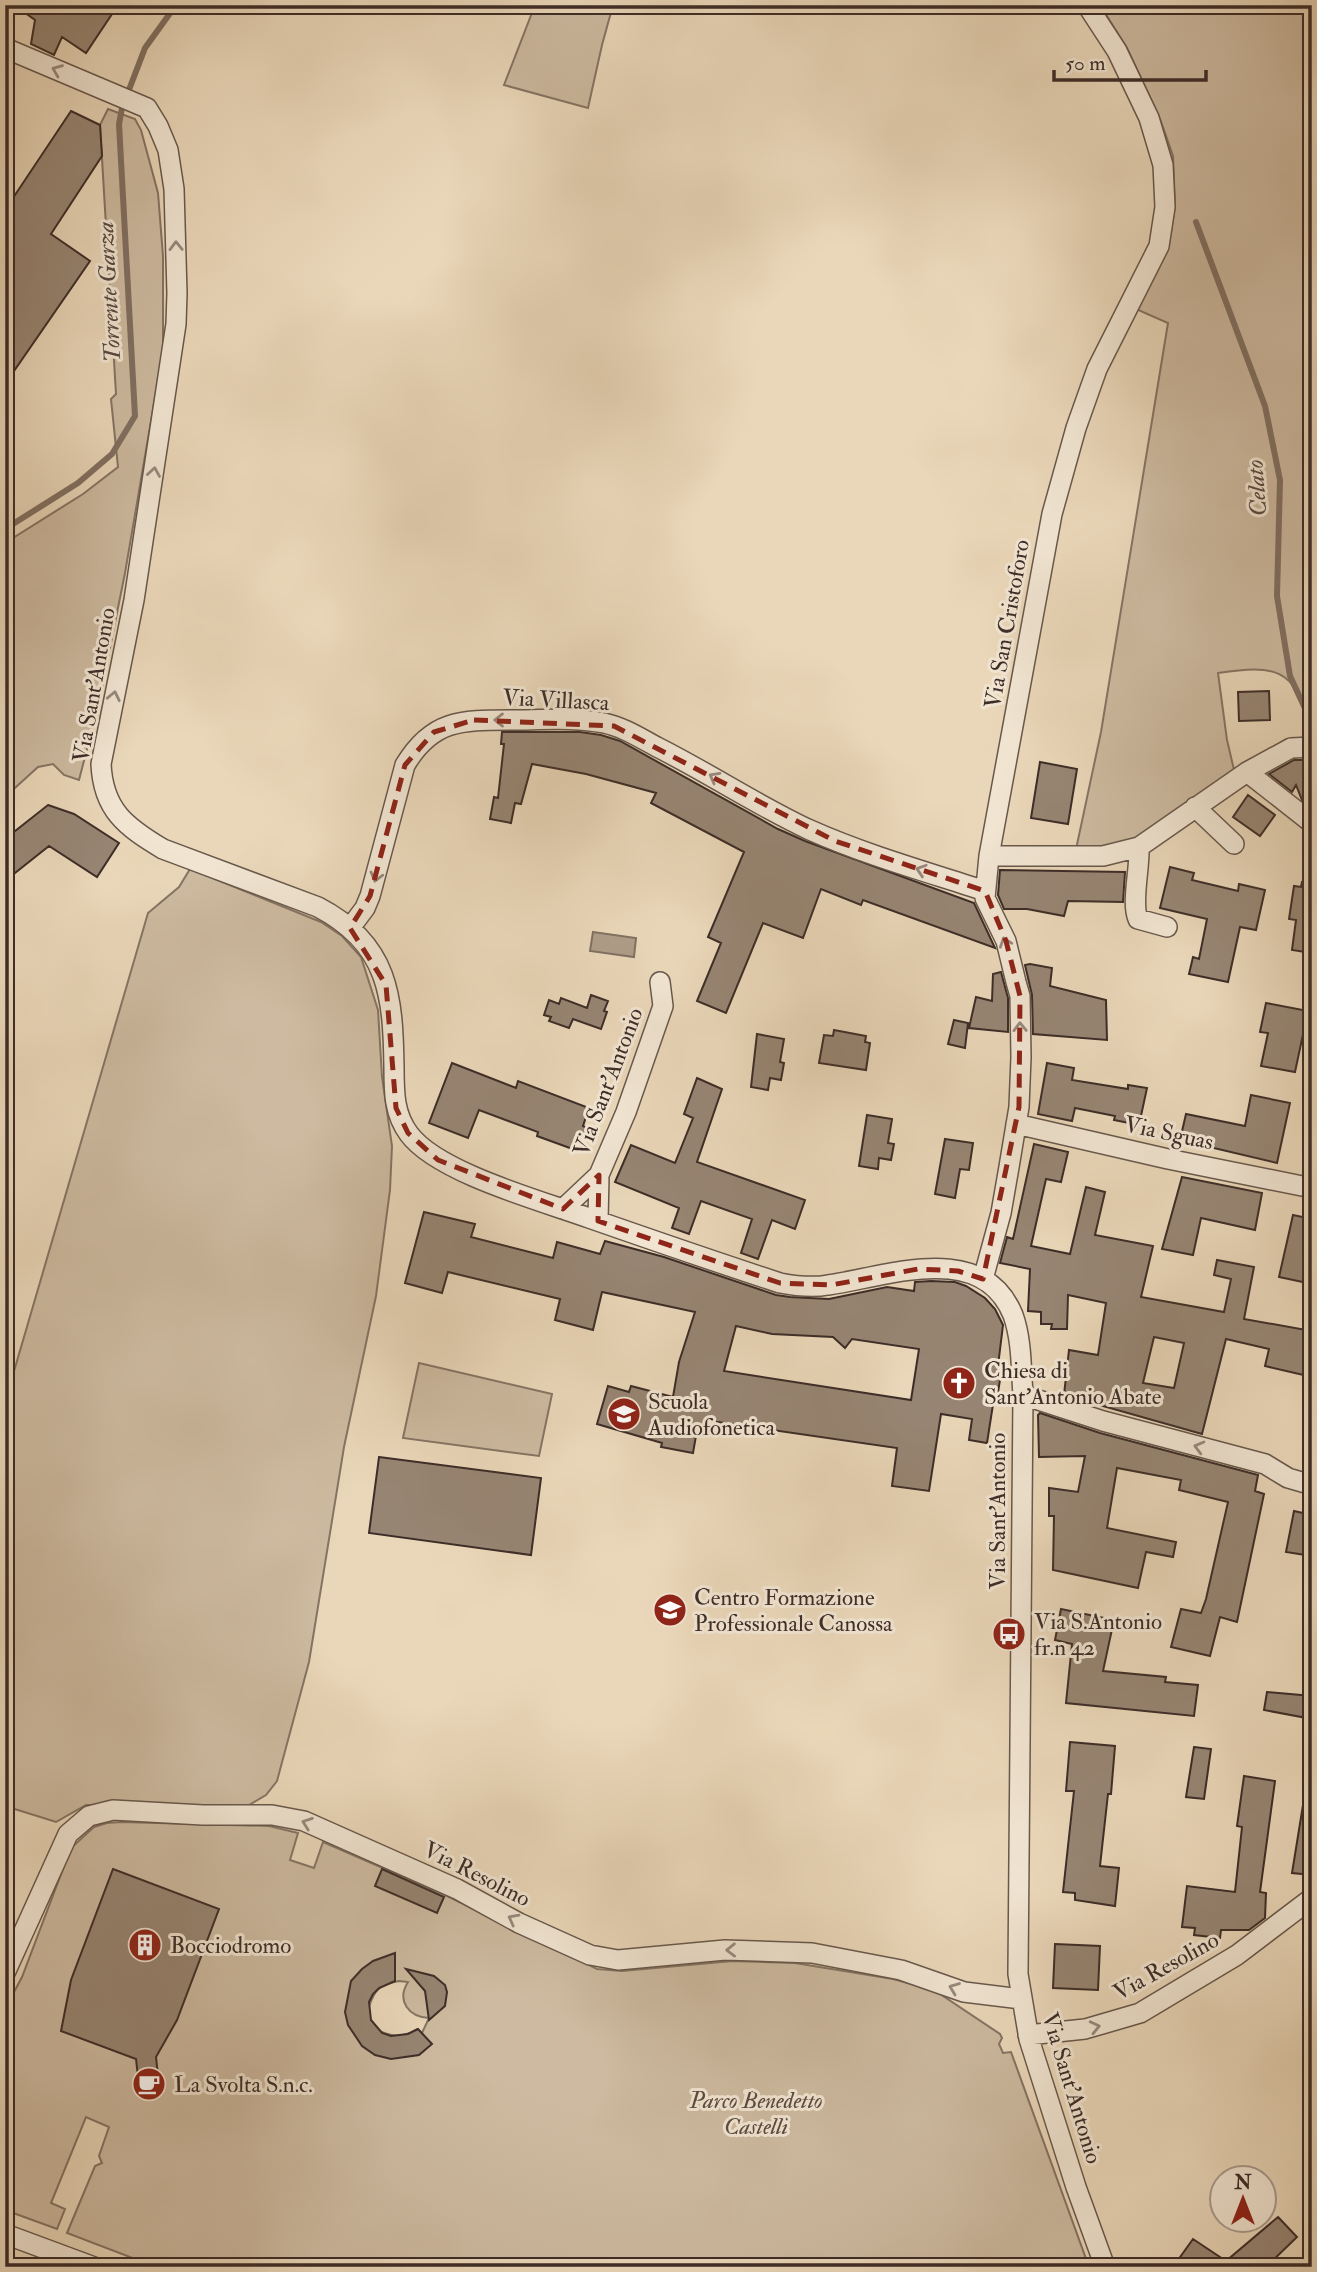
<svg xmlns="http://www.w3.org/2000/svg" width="1317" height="2272" font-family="'IM FELL Double Pica',serif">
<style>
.green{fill:#cdbaa0;stroke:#857464;stroke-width:2;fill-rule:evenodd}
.water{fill:#af9d88;stroke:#817062;stroke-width:2}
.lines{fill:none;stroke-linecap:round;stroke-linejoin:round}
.stream{stroke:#817062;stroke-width:6}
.building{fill:#978573;stroke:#3d2d28;stroke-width:2;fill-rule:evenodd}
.street-casing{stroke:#68584c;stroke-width:22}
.street{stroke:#f1e5d2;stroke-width:19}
.oneway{stroke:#97897d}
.marked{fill:none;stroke:#8f2418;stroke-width:5;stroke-dasharray:14 9;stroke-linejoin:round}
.labels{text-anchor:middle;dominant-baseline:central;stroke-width:6;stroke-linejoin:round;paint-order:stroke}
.street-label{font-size:23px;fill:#3d2d28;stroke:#f1e5d2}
.poi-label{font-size:23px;fill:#3d2d28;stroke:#f1e5d2;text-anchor:start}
.park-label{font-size:23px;font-style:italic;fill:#5a4940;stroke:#f1e5d2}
.water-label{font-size:24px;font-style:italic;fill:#5a4940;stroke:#f1e5d2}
</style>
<rect width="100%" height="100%" fill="#ead7b9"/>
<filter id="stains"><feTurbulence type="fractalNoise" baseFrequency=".00286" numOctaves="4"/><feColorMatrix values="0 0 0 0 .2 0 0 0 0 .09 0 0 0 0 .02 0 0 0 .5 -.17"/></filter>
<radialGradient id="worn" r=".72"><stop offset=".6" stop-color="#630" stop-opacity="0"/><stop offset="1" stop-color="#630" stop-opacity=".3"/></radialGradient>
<path class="green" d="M535,5H613L602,45L588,108L504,85Z
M1100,5H1312V742C1310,738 1310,732 1309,727C1296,666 1273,665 1218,673L1227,740L1235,774L1138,843L1075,854L1101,732L1168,323L1136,309L1169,244L1175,206L1173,156L1160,119L1127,48Z
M108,109L135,119L141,130L158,193L163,256V351L125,573L98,707L79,780L64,775L53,764L38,767L5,797V543L83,494L118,467L111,399L116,394L100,125Z
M190,869L321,922L342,936L361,957L378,1010L382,1077L392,1146L390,1190L376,1296L344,1447L309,1662L277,1781L266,1795L249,1805L223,1808L86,1805L56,1822L5,1806V1402L148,913L179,887Z
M419,1363L552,1394L539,1456L403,1438Z
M121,1822L269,1826L298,1833L290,1860L314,1868L323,1842L445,1895L597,1969L622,1971L733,1961L795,1963L893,1979L934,1990L1000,2034L1002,2038L999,2044L1003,2053L1011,2052L1089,2267H156L67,2233L95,2166L102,2163L99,2156L109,2127L86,2117L51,2203L65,2209L57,2229L5,2210V2009L22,1977L71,1848L94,1827L107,1823ZM399,1981L408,1982C396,2001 409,2017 429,2018L422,2033L417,2029C393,2044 383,2030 360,2023C376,2002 366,1987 399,1981Z"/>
<path class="water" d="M593,932L636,938L634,957L590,951Z"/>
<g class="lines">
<path class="stream" d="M1196,222L1265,406L1280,480L1277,596L1290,676L1309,717
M5,529L78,483L112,454L135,416L119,124L122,108L145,48L176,5"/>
</g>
<path class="building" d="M14,5H118L86,53L62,37L54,55L31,44L35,20Z
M71,111L100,125L102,156L51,234L90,261L5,384V210Z
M1269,691L1270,720L1239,721L1238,692Z
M502,732H580L601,735L620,741L778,829L805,841L974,903L995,948L863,900L861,905L821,889L803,938L763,923L726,1013L697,1001L721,943L708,937L744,852L651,803L656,793L586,774L532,764L521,804L515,803L511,823L490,819L494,797L498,798L504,744H501Z
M1294,760H1304L1312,773V807L1302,800L1296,785L1292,792L1269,774Z
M1040,762L1077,769L1068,824L1031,818Z
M1248,795L1275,815L1260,836L1233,817Z
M48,805L74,814L119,843L97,877L49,846L5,881V839Z
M1170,867L1194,873L1192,880L1238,891L1239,884L1265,890L1256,930L1240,927L1228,982L1189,974L1193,957L1199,959L1207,919L1160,908Z
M1000,870L1125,872L1123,902L1068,901L1064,916L1027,909H1004L998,895Z
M1302,882L1312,883V953L1292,950L1296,920L1289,919L1294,886L1301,887Z
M1030,964L1052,968L1050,986L1106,1000L1107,1040L1033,1034L1032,995L1025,965Z
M1001,972L1008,998V1032L969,1028L976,997L992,1001L993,974Z
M591,995L608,1001L604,1011L607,1012L601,1029L573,1019L569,1028L549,1021L551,1017L544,1015L549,1000L559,1004L561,998L587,1008Z
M1266,1003L1308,1011L1295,1072L1261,1066L1268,1033L1260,1032Z
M954,1020L968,1023L965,1048L948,1044Z
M834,1030L866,1036L865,1042L870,1043L866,1070L819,1063L824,1035L833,1036Z
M757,1034L784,1039L780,1062L784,1063L781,1080L770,1078L768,1090L751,1087Z
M452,1063L516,1088L518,1081L589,1108L583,1126L587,1128L578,1151L537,1136L538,1132L479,1110L468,1138L429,1123Z
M1047,1063L1074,1068L1072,1080L1128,1089V1085L1147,1088L1139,1125L1114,1120L1115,1116L1075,1108L1072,1121L1038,1114Z
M697,1078L722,1089L697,1162L805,1200L795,1229L772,1220L758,1259L741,1253L752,1219L701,1201L689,1234L672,1228L679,1208L615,1182L631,1145L675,1163L693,1118L684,1114Z
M1251,1095L1290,1103L1277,1163L1180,1140L1186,1114L1245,1126Z
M867,1115L892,1119L888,1143L894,1144L891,1160L879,1158L878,1169L859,1166Z
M945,1139L973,1143L969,1170L960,1169L955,1198L935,1194Z
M1034,1144L1068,1152L1061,1182L1046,1179L1031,1246L1070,1254L1086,1187L1105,1192L1095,1235L1153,1246L1141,1297L1224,1312L1231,1279L1214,1275L1217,1260L1254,1267L1244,1319L1312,1331V1377L1265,1366L1269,1349L1226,1339L1202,1434L1064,1395L1069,1350L1098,1355L1106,1303L1068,1295L1067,1329H1051L1052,1324H1041V1312L1028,1311L1030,1269L1000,1263L1007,1237L1013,1239ZM1154,1337L1184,1343L1174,1388L1143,1383Z
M1182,1177L1262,1193L1255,1230L1201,1218L1193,1255L1162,1249Z
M424,1212L475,1224L471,1237L553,1258L557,1242L600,1254L605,1241L664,1257L776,1295L790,1297L829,1299L887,1287L914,1291L915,1282L931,1281L955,1282L966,1286L985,1298L995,1309L1003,1325L998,1366L1002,1367L997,1399L994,1398L987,1443L969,1440L972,1419L941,1414L929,1491L892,1486L897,1448L717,1422L716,1433L697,1430L693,1453L661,1447L662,1443L597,1424L608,1386L629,1392L631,1386L673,1397L679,1362L695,1312L602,1292L593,1330L555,1320L560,1299L448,1272L442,1293L405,1283ZM736,1326L772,1334L833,1337L845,1348L852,1339L919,1349L911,1400L724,1371Z
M1293,1215L1312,1219V1284L1279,1277Z
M1040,1413L1100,1433L1258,1475L1255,1491L1264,1494L1237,1622L1220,1617L1210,1656L1171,1647L1181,1609L1201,1613L1206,1599L1228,1502L1179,1490L1181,1480L1117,1468L1107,1528L1176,1542L1173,1557L1146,1552L1138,1588L1053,1570L1054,1516H1049V1488L1078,1492L1085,1456L1039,1457L1038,1415Z
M379,1457L541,1478L531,1555L369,1533Z
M1294,1511L1312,1515V1556L1286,1552Z
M1061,1609L1114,1620L1103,1671L1166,1677L1165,1682L1198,1685L1194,1716L1066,1703L1072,1644L1055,1640Z
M1267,1692L1312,1696V1719L1264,1710Z
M1070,1742L1115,1746L1111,1794H1108L1100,1866L1119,1868L1115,1906L1075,1900V1893L1063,1892L1074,1791H1066Z
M1194,1747L1211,1749L1204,1799L1186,1797Z
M1244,1776L1275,1781L1260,1892L1266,1893L1265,1918L1249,1930H1221L1220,1938L1194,1935L1195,1928L1182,1927L1187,1886L1235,1892L1242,1827L1237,1826Z
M1303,1805H1312V1875L1292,1873Z
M113,1869L219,1909L177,2020L156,2057L160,2093L140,2095L136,2059L61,2031L71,1980Z
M382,1869L444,1897L437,1913L375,1886Z
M1055,1944L1100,1946L1098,1990L1053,1988Z
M395,1953V1981L379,1988L373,1994L369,2002L371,2020L382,2033L391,2036L408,2034L418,2029L432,2044L419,2055L391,2059L375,2055L362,2046L348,2025L345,2012L351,1981L362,1969L373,1961Z
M406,1969L434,1976L445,1985L447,1992L445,2006L429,2020L425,1991Z
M1278,2217L1297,2237L1266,2267H1173L1193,2239L1226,2261Z"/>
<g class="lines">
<defs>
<path id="street" d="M5,48L147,108L158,126L168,150L174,189L177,293L176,324L134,600L101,764C103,810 126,827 163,849L318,907C389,944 393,996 394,1068C394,1092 394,1114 409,1134C438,1173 542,1201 589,1218C652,1240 716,1262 780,1283C796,1286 812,1288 828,1285C886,1277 982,1239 1013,1315C1022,1340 1021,1369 1023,1395L1018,1974L1029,2039L1076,2187L1105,2267
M1247,772L1312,823
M1195,807L1234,844
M1139,847C1140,869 1131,903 1138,919L1167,927
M989,856H1103L1139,847L1247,772L1291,748L1312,747
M350,928L365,908L370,896L405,765C432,720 461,720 509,720C540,720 574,717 604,723C623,727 640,738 657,747C709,773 758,806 810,830C866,855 927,872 985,891
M1016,1124L1168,1159L1312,1188
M563,1209L599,1175L626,1112L663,1006L660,982
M598,1221L599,1175
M983,1279L1001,1213L1009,1167L1019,1107L1021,1057L1020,996L1016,982L1006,941L985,898L989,856L1052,514L1076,428L1097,369L1159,246L1165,207L1163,165L1149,118L1117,51L1087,5
M1023,1395L1103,1421L1265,1464L1288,1478L1312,1485
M5,1973L68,1834L89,1816L113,1810L203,1815H272L304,1821L457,1889L519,1923L590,1955L618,1960L725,1950L812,1953L901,1970L964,1992L1021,1999
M1028,2035L1085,2029L1140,2013L1237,1955L1312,1898
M5,2234L94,2267"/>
</defs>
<use href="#street" class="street-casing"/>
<use href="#street" class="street"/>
</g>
<defs><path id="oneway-chevron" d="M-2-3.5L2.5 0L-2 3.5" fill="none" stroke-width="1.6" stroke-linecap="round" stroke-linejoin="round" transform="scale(1.75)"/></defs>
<g class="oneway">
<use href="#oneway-chevron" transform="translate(57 70) rotate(-158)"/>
<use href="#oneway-chevron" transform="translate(176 246) rotate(-91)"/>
<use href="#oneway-chevron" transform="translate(154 472) rotate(-81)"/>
<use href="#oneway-chevron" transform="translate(114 696) rotate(-78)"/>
<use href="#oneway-chevron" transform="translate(499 720) rotate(-180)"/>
<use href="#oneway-chevron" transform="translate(714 777) rotate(-151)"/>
<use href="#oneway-chevron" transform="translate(921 870) rotate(-162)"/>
<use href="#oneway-chevron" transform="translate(376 877) rotate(105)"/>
<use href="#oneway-chevron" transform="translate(1005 942) rotate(-109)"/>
<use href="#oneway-chevron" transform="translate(1020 1027) rotate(-91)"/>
<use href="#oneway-chevron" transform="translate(1199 1447) rotate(-165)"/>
<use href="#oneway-chevron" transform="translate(307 1823) rotate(-160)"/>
<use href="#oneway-chevron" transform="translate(513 1919) rotate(-152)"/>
<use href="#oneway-chevron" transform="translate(731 1950) rotate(179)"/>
<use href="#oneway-chevron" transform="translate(954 1988) rotate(-159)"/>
<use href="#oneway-chevron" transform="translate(1095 2027) rotate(-13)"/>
</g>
<path class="marked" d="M474,720L614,726L835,841L985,891L1006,941L1020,996L1019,1107L983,1279L958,1271L918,1269L831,1285L780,1283L598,1221L599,1175L563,1209L438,1160L408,1133L396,1108L386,985L350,928L370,896L405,765L434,732Z"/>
<defs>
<symbol id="church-disc" viewBox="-11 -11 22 22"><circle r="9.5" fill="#8f2418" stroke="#f1e5d2"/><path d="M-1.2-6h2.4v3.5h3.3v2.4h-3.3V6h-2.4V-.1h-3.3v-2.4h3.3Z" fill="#fff"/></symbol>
<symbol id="school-disc" viewBox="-11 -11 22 22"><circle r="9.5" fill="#8f2418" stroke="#f1e5d2"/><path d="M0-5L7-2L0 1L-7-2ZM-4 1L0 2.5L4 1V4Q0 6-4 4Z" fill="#fff"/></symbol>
<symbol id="bus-disc" viewBox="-11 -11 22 22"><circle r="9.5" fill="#8f2418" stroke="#f1e5d2"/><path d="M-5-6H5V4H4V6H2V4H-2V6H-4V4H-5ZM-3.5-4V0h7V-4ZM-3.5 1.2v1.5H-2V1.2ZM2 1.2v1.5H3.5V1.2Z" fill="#fff"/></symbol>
<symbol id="building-disc" viewBox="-11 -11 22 22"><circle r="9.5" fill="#8f2418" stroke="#f1e5d2"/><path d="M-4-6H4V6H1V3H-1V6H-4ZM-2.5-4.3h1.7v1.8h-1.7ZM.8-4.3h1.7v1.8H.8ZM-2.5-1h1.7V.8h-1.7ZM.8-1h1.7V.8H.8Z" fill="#fff"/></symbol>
<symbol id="cafe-disc" viewBox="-11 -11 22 22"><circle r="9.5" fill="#8f2418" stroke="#f1e5d2"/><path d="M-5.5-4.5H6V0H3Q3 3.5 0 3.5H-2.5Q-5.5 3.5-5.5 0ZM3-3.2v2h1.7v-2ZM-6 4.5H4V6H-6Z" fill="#fff"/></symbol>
</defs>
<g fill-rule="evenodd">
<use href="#church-disc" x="940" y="1364" width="38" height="38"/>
<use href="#school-disc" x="605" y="1395" width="38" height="38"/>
<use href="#school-disc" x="651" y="1591" width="38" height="38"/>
<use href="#bus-disc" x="990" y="1615" width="38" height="38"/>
<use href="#building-disc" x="126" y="1926" width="38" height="38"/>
<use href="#cafe-disc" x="130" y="2065" width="38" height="38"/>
</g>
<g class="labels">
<g class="street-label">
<text transform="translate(1007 624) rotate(-80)">Via San Cristoforo</text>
<text transform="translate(94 685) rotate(-80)">Via Sant'Antonio</text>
<text transform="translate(556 700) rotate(3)">Via Villasca</text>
<text transform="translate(608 1082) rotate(-69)">Via Sant'Antonio</text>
<text transform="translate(1169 1133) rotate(12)">Via Sguas</text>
<text transform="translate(997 1511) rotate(-90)">Via Sant'Antonio</text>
<text transform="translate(477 1874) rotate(27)">Via Resolino</text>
<text transform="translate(1166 1966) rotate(-29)">Via Resolino</text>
<text transform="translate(1072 2088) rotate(73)">Via Sant'Antonio</text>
</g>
<g class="poi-label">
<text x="984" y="1370">Chiesa di<tspan x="984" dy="26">Sant'Antonio Abate</tspan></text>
<text x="648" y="1401">Scuola<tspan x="648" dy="26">Audiofonetica</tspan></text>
<text x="694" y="1597">Centro Formazione<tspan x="694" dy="26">Professionale Canossa</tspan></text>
<text x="1034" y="1621">Via S.Antonio<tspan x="1034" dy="26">fr.n 42</tspan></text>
<text x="170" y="1945">Bocciodromo</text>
<text x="174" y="2084">La Svolta S.n.c.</text>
</g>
<g class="park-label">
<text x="756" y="2100">Parco Benedetto<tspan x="756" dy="26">Castelli</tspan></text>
</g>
<g class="water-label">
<text transform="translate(109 292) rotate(-93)">Torrente Garza</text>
<text transform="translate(1257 488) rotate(-94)">Celato</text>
</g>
</g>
<rect width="1317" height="2272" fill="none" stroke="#ead7b9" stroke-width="28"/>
<rect x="7" y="7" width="1303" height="2258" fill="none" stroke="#3d2d28" stroke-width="3.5"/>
<rect x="14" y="14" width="1289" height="2244" fill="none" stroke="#3d2d28" stroke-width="2"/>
<g transform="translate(1243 2199)"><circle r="33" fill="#f1e5d2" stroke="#a99b8e" stroke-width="2"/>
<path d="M0-5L12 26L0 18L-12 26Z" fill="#8f2418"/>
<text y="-10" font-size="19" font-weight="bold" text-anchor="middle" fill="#3d2d28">N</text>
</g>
<path d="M1054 70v10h152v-10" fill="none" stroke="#3d2d28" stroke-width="3.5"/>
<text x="1065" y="70" font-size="21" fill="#3d2d28" stroke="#f1e5d2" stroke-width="5" paint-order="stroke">50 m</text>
<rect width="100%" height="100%" filter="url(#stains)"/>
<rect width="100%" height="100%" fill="url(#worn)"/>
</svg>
